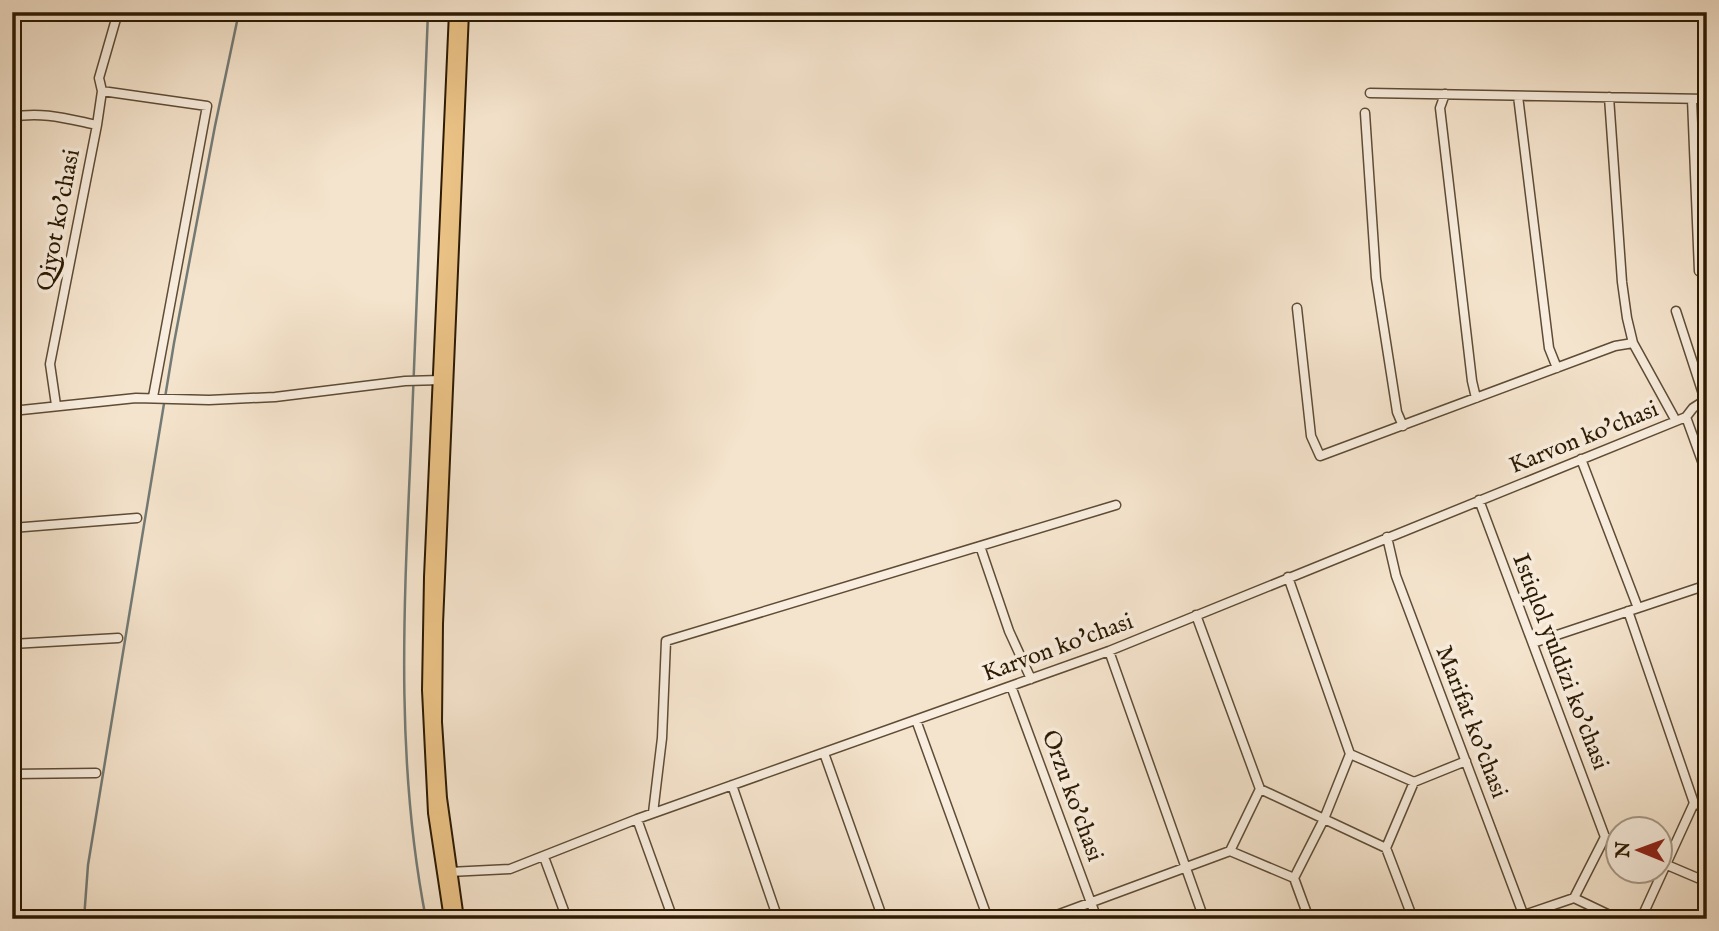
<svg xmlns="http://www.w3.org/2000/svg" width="1719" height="931" font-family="'IM FELL English',serif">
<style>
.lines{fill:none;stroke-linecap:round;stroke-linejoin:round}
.stream{stroke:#737b76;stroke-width:2.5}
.minor-casing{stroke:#5e4c35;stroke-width:11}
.major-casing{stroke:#2c1a02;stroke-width:14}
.minor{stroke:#f8edde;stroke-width:8}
.major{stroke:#eac286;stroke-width:10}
.labels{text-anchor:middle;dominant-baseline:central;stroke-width:7;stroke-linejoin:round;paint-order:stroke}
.street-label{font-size:24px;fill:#2c1a02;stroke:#f8edde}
</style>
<rect width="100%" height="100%" fill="#f5e4cd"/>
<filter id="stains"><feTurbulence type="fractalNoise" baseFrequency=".00286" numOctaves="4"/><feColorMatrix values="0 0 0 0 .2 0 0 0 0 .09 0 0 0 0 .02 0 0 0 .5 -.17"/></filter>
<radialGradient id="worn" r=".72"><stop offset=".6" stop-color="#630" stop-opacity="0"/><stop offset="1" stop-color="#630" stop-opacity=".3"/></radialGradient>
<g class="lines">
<path class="stream" d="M84,919L88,865L174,343L215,126L239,12
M426,919C395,762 404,604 411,445C417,301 423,157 428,12"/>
<defs>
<path id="minor" d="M102,91L207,106L153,397
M1370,93L1707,99
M1445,94L1440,108L1472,381L1476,398
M1518,96L1549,348L1557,368
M1609,97L1622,282L1627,318L1633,343L1676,421
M1692,99L1699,271H1707
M1365,113L1376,278L1397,412L1403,426
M12,117C42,111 68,119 97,125
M1297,308L1311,436L1320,456L1615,346L1633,343
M1676,311L1705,400
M56,405L50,364L97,125L102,91L99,78L118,12
M12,411L136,398L209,400L275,397L405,381L441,380
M1686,417L1707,475
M1581,459L1638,608
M1479,500L1605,837
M12,528L137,518
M1387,537L1396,576L1525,919
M980,546L1009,631L1031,679
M1288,577L1350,754
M1628,611L1694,803
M1196,615L1260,789
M1533,643L1707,585
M12,644L118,638
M1109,651L1204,919
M1011,686L1097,919
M916,720L988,919
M824,753L883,919
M1350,754L1414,782
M12,774L96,773
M732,785L778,919
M1260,789L1386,848
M1694,803L1707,808
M653,813L662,738L666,641L1116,505
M637,819L673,919
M1605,837L1618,843
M1386,848L1414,782L1466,761
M1386,848L1413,919
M1230,851L1260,789
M544,857L567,919
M1660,862L1707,882
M449,872L510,869L637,819L1109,651L1686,417L1693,408L1707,399
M1294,878L1324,819L1350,754
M1294,878L1309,919
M1574,898L1605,837
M1524,915L1574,898L1618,919
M1046,919L1230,851L1294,878
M1641,919L1694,803"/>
<path id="major" d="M450,919L434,813L428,690L430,577L455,12
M458,919L441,798L436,722L437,624L463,12"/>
</defs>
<use href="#minor" class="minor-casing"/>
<use href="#major" class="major-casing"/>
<use href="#minor" class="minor"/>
<use href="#major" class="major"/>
</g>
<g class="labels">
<g class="street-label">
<text transform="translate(59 220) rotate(-79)">Qiyot ko'chasi</text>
<text transform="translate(1584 438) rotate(-22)">Karvon ko'chasi</text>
<text transform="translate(1058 648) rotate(-20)">Karvon ko'chasi</text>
<text transform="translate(1560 662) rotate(69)">Istiqlol yuldizi ko'chasi</text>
<text transform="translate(1471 722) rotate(69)">Marifat ko'chasi</text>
<text transform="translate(1072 796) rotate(70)">Orzu ko'chasi</text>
</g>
</g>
<rect width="1719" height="931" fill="none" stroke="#f5e4cd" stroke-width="42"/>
<rect x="14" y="14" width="1691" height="903" fill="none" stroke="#2c1a02" stroke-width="3.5"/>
<rect x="21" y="21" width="1677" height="889" fill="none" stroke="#2c1a02" stroke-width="2"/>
<g transform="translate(1639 850) rotate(271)"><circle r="33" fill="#f8edde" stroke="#a69986" stroke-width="2"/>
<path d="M0-5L12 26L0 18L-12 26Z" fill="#8f2418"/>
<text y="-10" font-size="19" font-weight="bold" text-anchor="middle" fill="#2c1a02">N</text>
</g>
<rect width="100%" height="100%" filter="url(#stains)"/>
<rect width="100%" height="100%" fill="url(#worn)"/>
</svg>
